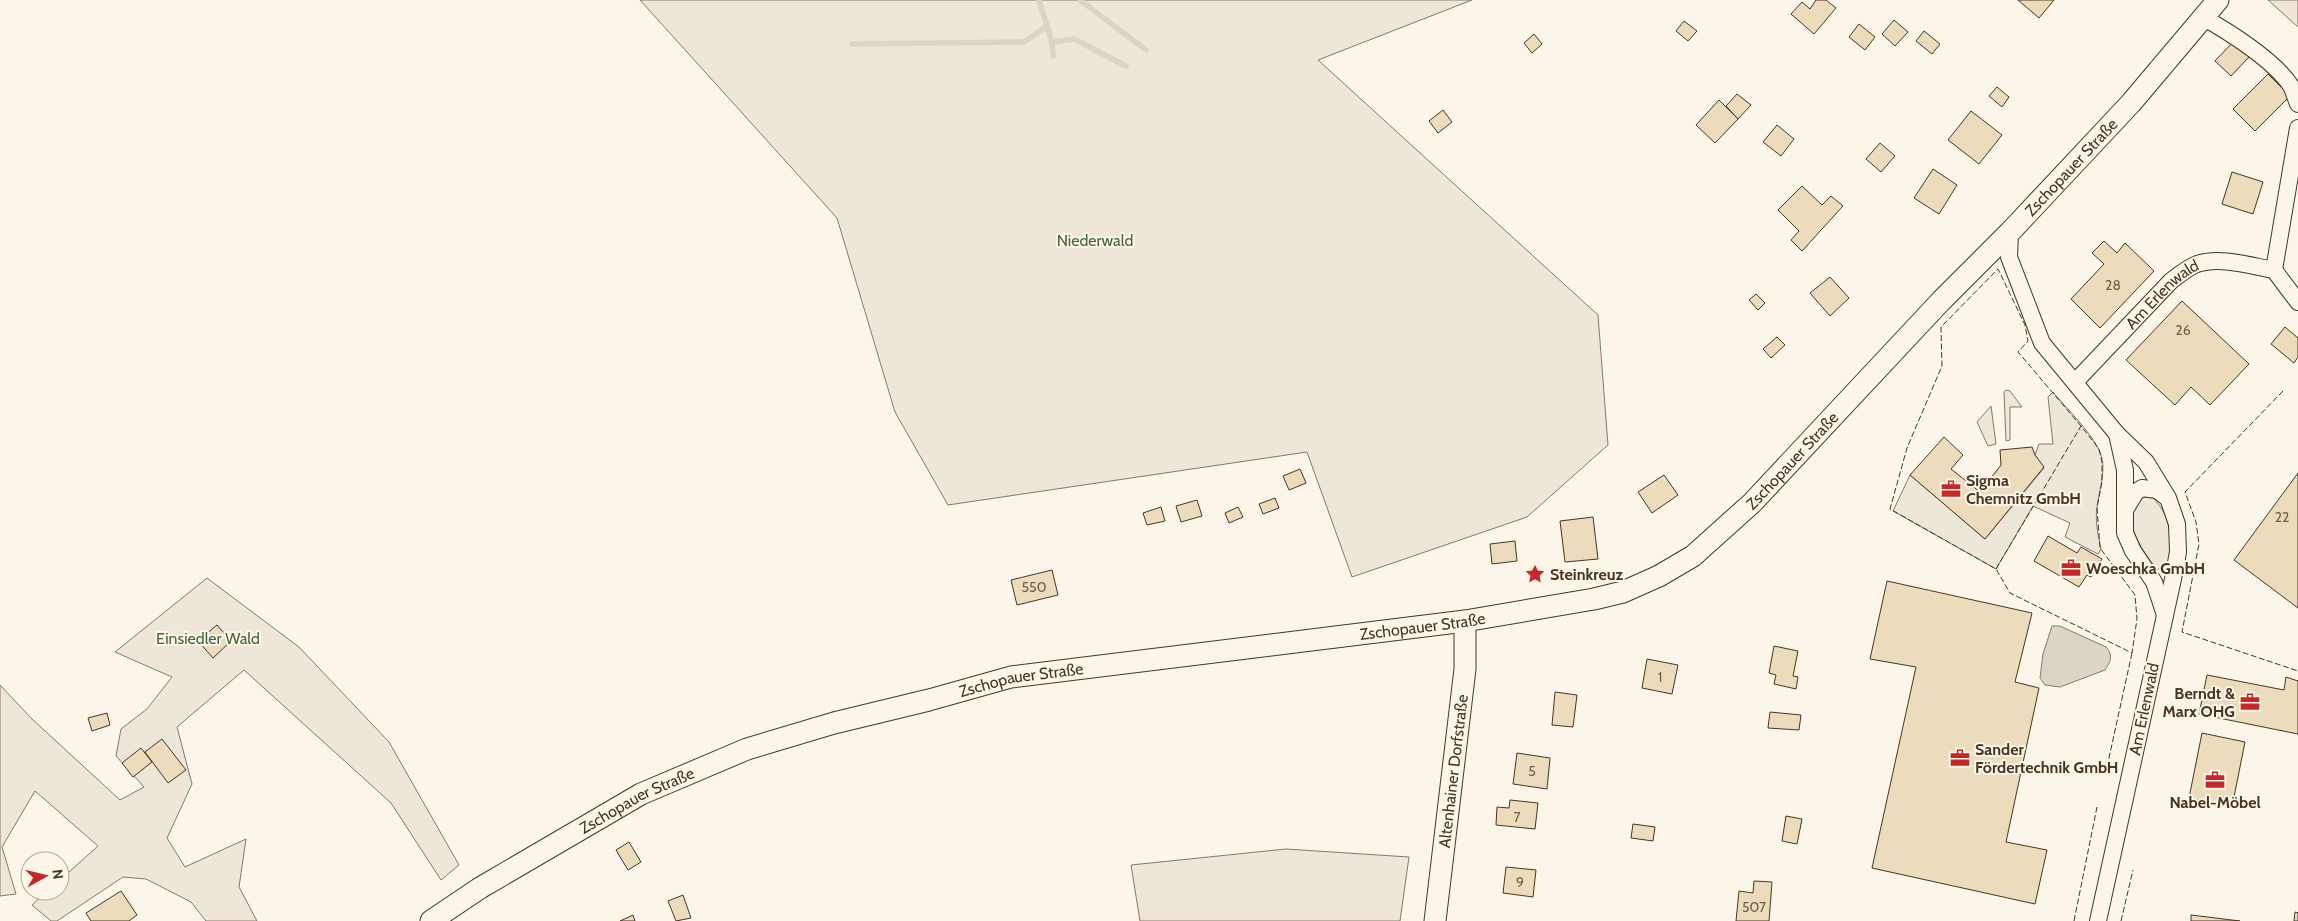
<svg xmlns="http://www.w3.org/2000/svg" width="2298" height="921" font-family="Cabin,sans-serif">
<style>
.green{fill:#ede6d9;stroke:#887966}
.water{fill:#dcd4c6;stroke:#887966}
.lines{fill:none;stroke-linecap:round;stroke-linejoin:round}
.stream{stroke:#dcd4c6;stroke-width:5.5}
.building{fill:#ecdcbc;stroke:#4a3520}
.minor-casing{stroke:#4a3520;stroke-width:18}
.tertiary-casing{stroke:#4a3520;stroke-width:23}
.minor{stroke:#fbf6e9;stroke-width:16}
.tertiary{stroke:#fbf6e9;stroke-width:21}
.fence{stroke:#4a3520;stroke-width:1;stroke-dasharray:6 2.5;stroke-linecap:butt}
.labels{text-anchor:middle;dominant-baseline:central;stroke-width:4;stroke-linejoin:round;paint-order:stroke}
.number-label{font-size:14px;fill:#725f47}
.street-label{font-size:16px;fill:#4a3520;stroke:#fbf6e9}
.park-label{font-size:16px;fill:#436837;stroke:#fbf6e9}
.poi-label{font-size:16px;font-weight:bold;fill:#4a3520;stroke:#fbf6e9;text-anchor:start}
</style>
<rect width="100%" height="100%" fill="#fbf6e9"/>
<path class="green" d="M640,0H1472L1318,60L1598,315L1608,445L1527,517L1352,577L1307,452L948,505L895,412L837,218Z
M2268,0H2298V27Z
M2006,390L2010,391L2022,407H2010V440L2006,441L2004,392Z
M2053,392C2066,408 2091,432 2099,450C2108,468 2099,488 2097,507C2095,521 2098,535 2101,549L2098,554L2065,537L2070,523L2033,506L1996,569L1893,511L1910,475L1985,539L2044,468L2035,455L2039,444H2053L2048,397Z
M1991,406L1996,444L1988,446L1977,422Z
M2145,497L2153,498C2173,518 2171,541 2169,568L2163,570L2157,569C2142,551 2115,512 2145,497Z
M207,578L299,647L389,742L459,865L441,880L391,803L244,670L177,727L192,784L167,838L185,867L246,839L239,887L257,921H206L191,902L146,879L123,877L57,921H51L32,905L47,891H60V880L98,846L35,791L2,847L16,894L0,896V685L32,719L120,800L144,787L116,756L121,729L147,709L172,677L115,652Z
M1286,849L1409,857L1400,921H1140L1131,865Z"/>
<path class="water" d="M2052,626H2060L2106,647C2114,656 2110,662 2105,670L2060,687L2045,685L2040,678L2043,654Z"/>
<g class="lines">
<path class="stream" d="M1039,0C1044,19 1053,37 1053,56
M1080,0L1146,50
M1053,42L1074,39L1126,66
M852,44L1024,42L1046,27"/>
</g>
<path class="building" d="M1816,0H1826L1836,8L1814,34L1791,14L1802,2L1810,9Z
M2018,0H2054L2039,18Z
M1894,20L1908,32L1895,46L1882,34Z
M1684,21L1697,31L1688,41L1676,31Z
M1859,24L1875,37L1865,50L1849,37Z
M1924,31L1940,44L1932,54L1916,41Z
M1534,34L1542,44L1532,53L1524,43Z
M2234,41L2249,57L2231,76L2215,61Z
M2268,74L2290,96L2255,131L2233,109Z
M1997,87L2009,97L2002,107L1989,96Z
M1737,94L1751,105L1738,119L1726,106Z
M1719,100L1738,119L1715,143L1696,125Z
M1443,110L1452,122L1438,133L1429,121Z
M1971,111L2002,135L1979,164L1948,140Z
M1777,125L1794,139L1781,156L1763,142Z
M1880,143L1895,156L1881,172L1866,159Z
M1933,169L1957,185L1939,214L1914,198Z
M2232,172L2263,182L2253,214L2222,204Z
M1802,186L1822,205L1831,196L1843,206L1802,251L1791,240L1799,231L1778,210Z
M2104,241L2117,253L2125,243L2154,271L2100,328L2071,299L2104,264L2092,253Z
M1830,277L1849,298L1830,316L1810,293Z
M1756,294L1765,303L1758,310L1749,300Z
M2182,301L2249,364L2210,405L2191,387L2175,405L2126,360Z
M2285,327L2298,338V357L2294,363L2271,344Z
M1777,337L1785,345L1771,358L1763,349Z
M1944,437L1963,455L1951,469L1980,492L2001,465L2000,450L2032,447L2035,455L2044,467L1985,539L1910,475Z
M1300,469L1306,483L1289,490L1283,476Z
M2298,473V608L2234,560Z
M1664,475L1678,495L1652,513L1638,492Z
M1275,498L1279,508L1263,514L1259,504Z
M1197,500L1202,516L1181,522L1176,506Z
M1161,507L1165,521L1147,525L1143,513Z
M1238,507L1243,517L1229,523L1225,513Z
M1593,517L1598,559L1565,562L1560,521Z
M2048,536L2077,553L2081,547L2102,559L2091,577L2087,575L2079,587L2034,561Z
M1515,541L1517,561L1492,564L1490,544Z
M1052,570L1058,595L1017,605L1011,580Z
M1887,581L2032,613L2015,682L2039,688L2006,842L2047,850L2035,904L1872,868L1916,667L1870,659Z
M217,625L231,641L213,658L198,641Z
M1774,646L1798,651L1793,676L1798,677L1796,689L1774,684L1776,675L1769,673Z
M1647,659L1678,665L1672,694L1642,688Z
M2207,675L2284,690L2286,677L2298,681V734L2199,714Z
M1555,692L1577,695L1573,727L1552,725Z
M1770,712L1801,715L1799,730L1768,728Z
M107,713L110,725L92,731L88,718Z
M2202,733L2245,742L2232,807L2189,798Z
M162,739L186,770L168,783L145,752Z
M141,748L152,762L133,777L122,763Z
M1517,753L1550,758L1547,789L1513,784Z
M1510,800L1538,803L1535,829L1496,825L1497,807L1509,808Z
M1786,816L1802,819L1797,844L1782,841Z
M1633,824L1655,827L1653,841L1631,838Z
M629,842L641,862L628,870L616,850Z
M1506,867L1536,870L1533,897L1503,893Z
M1754,881L1772,882L1769,921H1736L1739,891L1753,893Z
M121,891L137,915L129,921H91L86,913Z
M683,895L691,918L676,921L668,901Z
M2295,912L2298,913V921H2294Z
M633,915L635,921H620Z
M2191,915L2240,921H2191Z"/>
<g class="lines">
<defs>
<g id="minor">
<path d="M2202,17C2228,31 2275,61 2291,86C2294,92 2296,99 2298,104"/>
<path d="M2010,232L2009,257L2042,343L2117,434L2146,462L2168,498L2177,524L2178,552L2173,579L2098,921"/>
<path d="M2274,270L2298,302"/>
<path id="s1" d="M2075,382L2171,281C2179,275 2187,268 2197,264C2220,256 2251,266 2274,270L2298,128"/>
<path d="M2117,434L2125,470V533L2133,551L2154,582L2165,615"/>
<path d="M2125,510L2136,492L2142,488L2157,490L2166,497"/>
</g>
<g id="tertiary">
<path id="s2" d="M431,921L480,888L641,794L747,749L834,723L929,700L1011,677L1465,621L1594,599L1623,592L1659,576L1693,556L1752,503L1941,301L2010,232L2131,103L2218,0"/>
<path id="s3" d="M1435,921L1465,669V621"/>
</g>
</defs>
<use href="#minor" class="minor-casing"/>
<use href="#tertiary" class="tertiary-casing"/>
<use href="#minor" class="minor"/>
<use href="#tertiary" class="tertiary"/>
<path class="fence" d="M2283,391L2185,492L2196,522L2199,544L2182,632L2298,671
M1996,569L2081,426L2099,449L2102,462V482L2097,508L2100,548L2135,595L2137,619L2132,653L2010,593L1996,569L1890,509L1907,448L1942,366L1941,327L1998,269L2025,325L2028,341L2018,352L2081,426
M2107,767L2132,653
M2074,921L2097,807
M2121,921L2133,870"/>
</g>
<defs>
<symbol id="office-bare" viewBox="-9 -9 18 18"><path d="M-6-3h4V-5.5h4V-3h4V5H-6ZM-1-4.5V-3h2v-1.5ZM-6 0V1H6V0Z" fill="#c62828" stroke="#fbf6e9" stroke-width="2.5" paint-order="stroke"/></symbol>
<symbol id="sight-bare" viewBox="-9 -9 18 18"><path d="M0-6L1.8-2.2L6-1.7L2.9 1.2L3.7 5.4L0 3.3L-3.7 5.4L-2.9 1.2L-6-1.7L-1.8-2.2Z" fill="#c62828" stroke="#fbf6e9" stroke-width="2.5" paint-order="stroke"/></symbol>
</defs>
<g fill-rule="evenodd">
<use href="#office-bare" x="1937" y="475" width="28" height="28"/>
<use href="#office-bare" x="2057" y="554" width="28" height="28"/>
<use href="#sight-bare" x="1521" y="560" width="28" height="28"/>
<use href="#office-bare" x="2236" y="688" width="28" height="28"/>
<use href="#office-bare" x="1946" y="744" width="28" height="28"/>
<use href="#office-bare" x="2201" y="766" width="28" height="28"/>
</g>
<g class="labels">
<g class="number-label">
<text x="2113" y="285">28</text>
<text x="2183" y="330">26</text>
<text x="2282" y="517">22</text>
<text x="1034" y="587">550</text>
<text x="1660" y="677">1</text>
<text x="1532" y="771">5</text>
<text x="1517" y="817">7</text>
<text x="1520" y="882">9</text>
<text x="1754" y="907">507</text>
</g>
<g class="street-label">
<text stroke="none"><textPath href="#s2" startOffset="1874">Zschopauer Straße</textPath></text>
<text stroke="none"><textPath href="#s1" startOffset="124">Am Erlenwald</textPath></text>
<text stroke="none"><textPath href="#s2" startOffset="1469">Zschopauer Straße</textPath></text>
<text stroke="none"><textPath href="#s2" startOffset="1049">Zschopauer Straße</textPath></text>
<text stroke="none"><textPath href="#s2" startOffset="644">Zschopauer Straße</textPath></text>
<text transform="translate(2144 709) rotate(-78)">Am Erlenwald</text>
<text stroke="none"><textPath href="#s3" startOffset="151">Altenhainer Dorfstraße</textPath></text>
<text stroke="none"><textPath href="#s2" startOffset="239">Zschopauer Straße</textPath></text>
</g>
<g class="park-label">
<text x="1095" y="240">Niederwald</text>
<text x="208" y="638">Einsiedler Wald</text>
</g>
<g class="poi-label">
<text x="1966" y="480">Sigma<tspan x="1966" dy="18">Chemnitz GmbH</tspan></text>
<text x="2086" y="568">Woeschka GmbH</text>
<text x="1550" y="574">Steinkreuz</text>
<text x="2235" y="693" text-anchor="end">Berndt &amp;<tspan x="2235" dy="18">Marx OHG</tspan></text>
<text x="1975" y="749">Sander<tspan x="1975" dy="18">Fördertechnik GmbH</tspan></text>
<text x="2215" y="802" text-anchor="middle">Nabel-Möbel</text>
</g>
</g>
<g transform="translate(45 876) rotate(82)"><circle r="24" fill="#fbf6e9" stroke="#b4a999"/>
<path d="M0-4L9 19L0 12L-9 19Z" fill="#c62828"/>
<text y="-8" font-size="14" font-weight="bold" text-anchor="middle" fill="#4a3520">N</text>
</g>
</svg>
